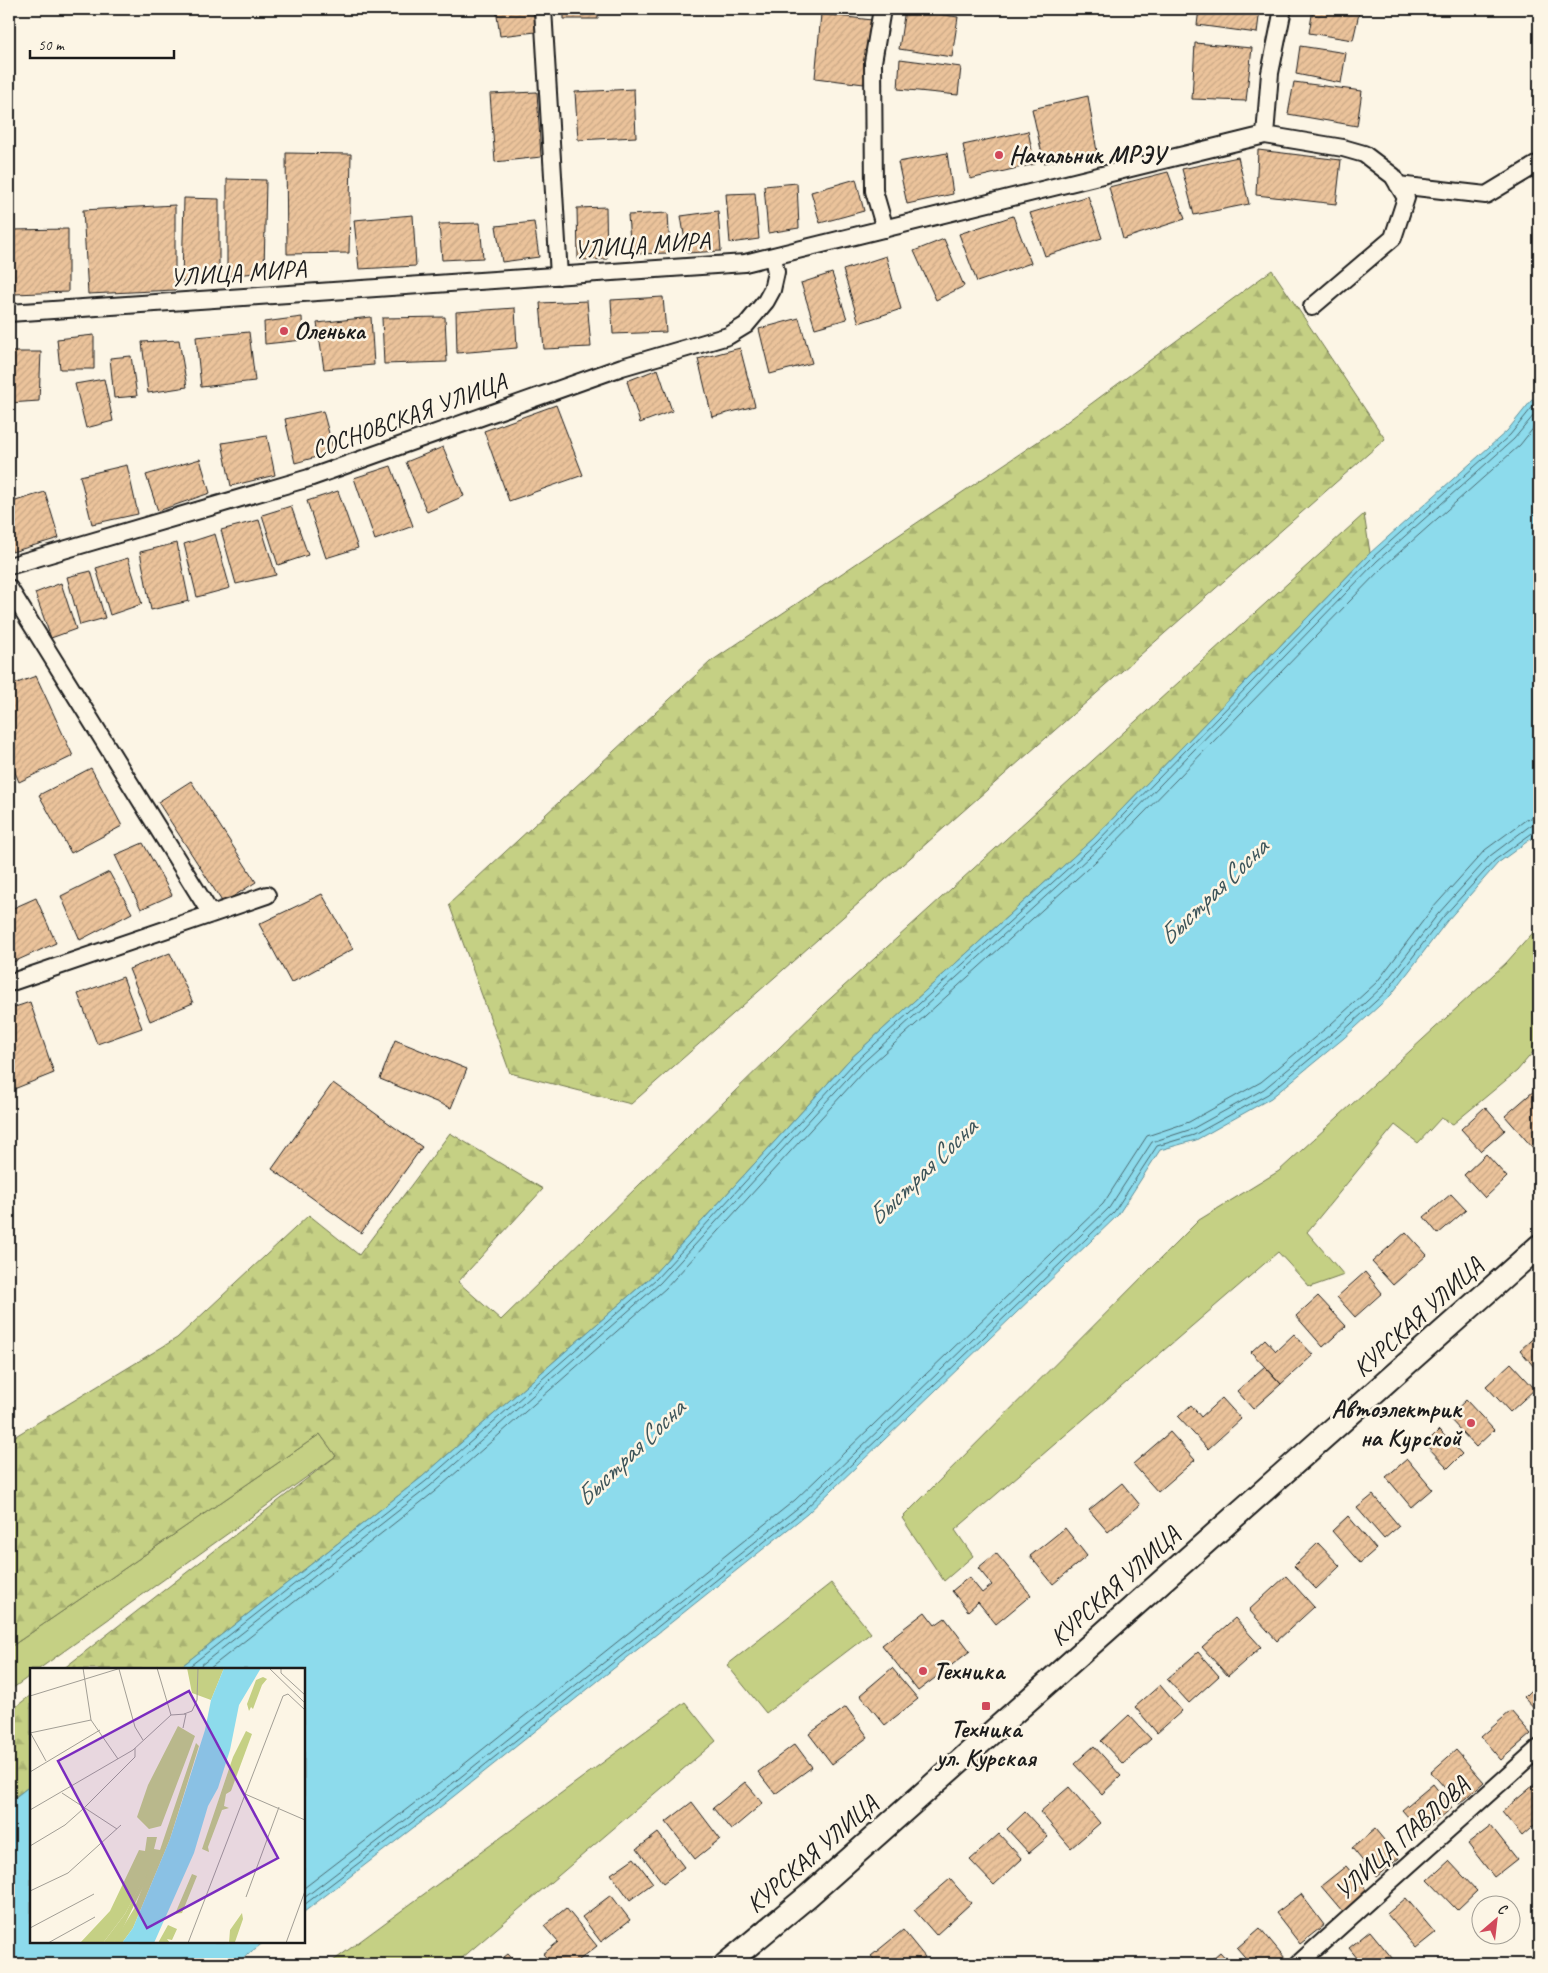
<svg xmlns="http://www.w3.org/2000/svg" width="1548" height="1973" font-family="Caveat,sans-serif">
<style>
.green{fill:#c5d084;stroke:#707650}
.forest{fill:url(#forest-firs);stroke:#707650}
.water{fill:#8ddbec;stroke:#608f99}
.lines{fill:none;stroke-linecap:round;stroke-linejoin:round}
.shore{stroke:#49686f;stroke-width:1}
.building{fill:url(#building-hatch);stroke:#1c1c1c}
.street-casing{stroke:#1c1c1c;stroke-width:20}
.secondary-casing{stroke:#1c1c1c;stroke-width:26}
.street{stroke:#fcf5e5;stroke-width:16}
.secondary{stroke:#fcf5e5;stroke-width:22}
.poi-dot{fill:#d1495b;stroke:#fcf5e5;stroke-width:2}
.labels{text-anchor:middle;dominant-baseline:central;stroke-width:5;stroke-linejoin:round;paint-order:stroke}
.poi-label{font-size:25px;font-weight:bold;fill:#1c1c1c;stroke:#fcf5e5;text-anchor:start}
.street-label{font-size:25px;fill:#1c1c1c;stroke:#fcf5e5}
.water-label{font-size:26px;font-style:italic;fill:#3e555a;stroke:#fcf5e5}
.inset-road{fill:none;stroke:#a29e95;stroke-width:1}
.view{fill:#7b2cbf;fill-opacity:0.15;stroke:#7b2cbf;stroke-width:2.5}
.inset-edge{fill:none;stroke:#1c1c1c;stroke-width:2.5}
</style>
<defs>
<pattern id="forest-firs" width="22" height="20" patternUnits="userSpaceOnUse" patternTransform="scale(1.25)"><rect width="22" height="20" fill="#c5d084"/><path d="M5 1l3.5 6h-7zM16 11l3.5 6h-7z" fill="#a9b271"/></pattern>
<pattern id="building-hatch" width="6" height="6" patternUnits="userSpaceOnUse" patternTransform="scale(1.25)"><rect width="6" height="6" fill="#ebc39b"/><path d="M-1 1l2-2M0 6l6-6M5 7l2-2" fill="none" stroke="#c9a785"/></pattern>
</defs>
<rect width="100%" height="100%" fill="#fcf5e5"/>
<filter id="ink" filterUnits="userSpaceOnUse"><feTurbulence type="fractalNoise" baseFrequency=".02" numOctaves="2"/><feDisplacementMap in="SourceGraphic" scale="10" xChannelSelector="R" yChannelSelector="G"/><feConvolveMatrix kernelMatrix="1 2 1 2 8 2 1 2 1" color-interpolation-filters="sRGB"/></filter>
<g filter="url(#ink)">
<path class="green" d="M1539,926V1045L1517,1071L1453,1124L1441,1118L1418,1143L1395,1125L1307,1232L1344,1275L1310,1287L1278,1252L955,1530L973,1556L944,1581L902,1518L1199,1220L1279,1171L1506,963Z
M320,1434L336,1456L39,1669H31V1675L9,1691V1648Z
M831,1583L871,1633L766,1713L727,1665Z
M685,1702L716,1741L455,1964H329Z"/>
<path class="forest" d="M1272,270L1385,439L631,1104L510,1073L449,904L710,662L1061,426Z
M1364,514L1370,553L1093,839L849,1060L653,1275L422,1477L178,1669H63L336,1456L320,1434L9,1648V1440L177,1338L309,1215L359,1255L450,1133L543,1189L458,1282L501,1320L821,1007Z
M31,1695V1785L9,1802V1712Z"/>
<path class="water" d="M1539,391V833L1498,863L1447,921L1391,995L1344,1038L1271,1098L1196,1140L1160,1150L1118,1215L807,1514L444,1804L304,1912V1669H178L422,1477L653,1275L849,1060L1093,839L1370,553L1507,431Z
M31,1785V1942H264L235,1964H9V1802Z"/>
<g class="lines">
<path class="shore" d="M186,1669L426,1481L656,1279L853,1064L1096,843L1373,557L1510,435L1539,399
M196,1669L430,1486L660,1283L857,1068L1100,847L1377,561L1514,439L1539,409
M209,1669L434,1492L666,1288L862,1073L1106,852L1383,567L1520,445L1539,421
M304,1888L433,1789L795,1500L1103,1204L1147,1136L1189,1122L1261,1082L1331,1024L1377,982L1432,909L1485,850L1527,819L1539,816
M304,1898L438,1795L800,1506L1109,1208L1152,1142L1192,1129L1264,1089L1336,1030L1382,987L1438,914L1490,856L1531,825L1539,823
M304,1905L441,1800L804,1510L1114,1212L1157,1146L1194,1135L1268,1094L1340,1034L1387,991L1443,917L1495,860L1535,831L1539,830"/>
</g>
<path class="building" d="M496,9H533L536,32L500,36Z
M564,9H598V19H564Z
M905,9L958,17L952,57L899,49Z
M1199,9H1260L1257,33L1197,25Z
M1313,9H1360L1353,40L1309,33Z
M821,14L872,20L864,84L815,78Z
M1195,43L1252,48L1246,101L1192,99Z
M1300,46L1346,53L1341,83L1296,74Z
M900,59L961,67L958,95L898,89Z
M1294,82L1362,91L1357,126L1288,114Z
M634,89L636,137L578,140L575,92Z
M537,92L541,157L495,162L490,94Z
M1088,96L1097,152L1044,163L1032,109Z
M1028,131L1035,164L970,179L963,145Z
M1258,150L1341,160L1336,204L1256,195Z
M286,153L351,154L349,253L287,254Z
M947,153L953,194L907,204L898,162Z
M1238,157L1249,204L1194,215L1182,169Z
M1168,172L1185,219L1123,239L1109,187Z
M227,179L266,180L264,272L227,276Z
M856,179L864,211L820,223L811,192Z
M797,183L799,228L768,233L764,186Z
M755,193L759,239L730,243L726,194Z
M1088,196L1102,238L1045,256L1030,213Z
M184,198L219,199V279L182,282Z
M175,205V290L88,294L83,210Z
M606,207L607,259L578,260L577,208Z
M718,211L721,251L687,253L681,216Z
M668,213L670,253L631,254L628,215Z
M413,215L416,266L359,269L354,220Z
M1013,216L1031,263L977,282L959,234Z
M534,222L539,257L502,262L496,226Z
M480,223L483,258L442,260L439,224Z
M68,229V292L14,294L12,230Z
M944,239L964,286L936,300L914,251Z
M886,256L901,309L859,323L843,270Z
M832,273L847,319L815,328L801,283Z
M663,297L666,332L613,334L611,300Z
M587,301L591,347L544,349L540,303Z
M515,308L517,348L457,353L456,312Z
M302,317L303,340L265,344L264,322Z
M371,317L374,365L324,369L317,323Z
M445,317L447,362L384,364L382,318Z
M799,318L812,363L770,374L759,329Z
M249,332L255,381L201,387L196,337Z
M94,335V369H60L57,339Z
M179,340L187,387L148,393L142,342Z
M740,348L755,406L712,417L698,359Z
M9,352H41L39,401L9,403Z
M131,356L137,396L114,398L110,358Z
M658,369L672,411L640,423L627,381Z
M104,379L113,421L86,428L75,384Z
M556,405L583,475L509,501L484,431Z
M323,411L334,452L295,463L285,419Z
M267,436L275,475L231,486L222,443Z
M443,447L464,496L427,512L406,462Z
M200,459L210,493L158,511L146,475Z
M127,465L138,514L92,524L80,476Z
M391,466L413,526L375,540L354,478Z
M338,491L358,548L326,558L307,501Z
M45,492L59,538L12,552L9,541V503Z
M291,506L308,555L278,565L262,515Z
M259,520L276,575L236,584L221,530Z
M215,534L230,588L197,597L184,544Z
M177,543L189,601L151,610L140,552Z
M128,558L142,604L110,615L96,568Z
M91,571L105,618L80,625L67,577Z
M61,583L76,629L51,638L35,593Z
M36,676L73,756L19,782L9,758V686Z
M91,768L122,826L71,853L39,795Z
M191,781L256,882L223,903L158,802Z
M143,843L172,895L141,909L115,855Z
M109,872L132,913L80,940L61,896Z
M322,894L353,949L291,983L259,924Z
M36,898L56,943L9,964V910Z
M170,953L193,1003L150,1021L129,969Z
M123,977L142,1028L97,1044L78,994Z
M30,1002L54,1073L14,1089L9,1073V1009Z
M395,1040L467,1069L451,1108L380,1079Z
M333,1083L422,1147L361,1233L272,1169Z
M1535,1090L1539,1095V1143L1533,1148L1505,1116Z
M1485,1107L1505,1130L1481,1151L1461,1129Z
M1486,1154L1507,1177L1485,1198L1464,1175Z
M1451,1194L1466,1210L1438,1234L1424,1217Z
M1406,1232L1427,1255L1393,1285L1372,1262Z
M1365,1272L1382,1293L1355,1317L1337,1297Z
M1318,1296L1346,1326L1323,1347L1296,1316Z
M1539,1333V1373L1520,1350Z
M1294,1334L1313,1355L1281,1384L1251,1352L1265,1339L1276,1351Z
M1511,1363L1535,1389L1510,1412L1486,1386Z
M1265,1366L1281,1384L1253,1409L1237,1391Z
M1222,1398L1241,1419L1208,1449L1178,1417L1191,1405L1201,1417Z
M1466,1400L1494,1430L1476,1447L1448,1417Z
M1439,1430L1462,1454L1448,1468L1425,1444Z
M1170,1432L1195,1460L1158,1492L1133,1464Z
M1407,1459L1432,1489L1411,1507L1386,1477Z
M1122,1483L1140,1505L1108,1532L1089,1510Z
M1373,1495L1399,1526L1384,1539L1357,1508Z
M1348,1516L1376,1549L1360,1563L1332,1531Z
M1065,1528L1087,1556L1053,1584L1030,1556Z
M1318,1543L1340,1566L1316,1589L1294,1566Z
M996,1553L1031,1595L996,1624L978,1602L968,1611L952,1591L969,1577L982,1593L992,1585L978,1568Z
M1286,1576L1314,1607L1277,1641L1249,1610Z
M925,1612L935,1625L945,1618L970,1651L918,1691L882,1645Z
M1235,1618L1261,1647L1228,1676L1202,1647Z
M1198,1652L1219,1676L1189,1703L1167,1679Z
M892,1668L918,1699L885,1725L860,1695Z
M1539,1682V1713L1524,1697Z
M1160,1685L1182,1711L1157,1733L1135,1707Z
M846,1707L868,1737L832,1764L809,1734Z
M1511,1711L1531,1734L1501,1760L1481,1737Z
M1129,1715L1151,1739L1123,1764L1101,1741Z
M795,1744L812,1767L775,1794L758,1772Z
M1094,1746L1121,1776L1102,1794L1074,1764Z
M1456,1750L1484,1782L1459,1804L1431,1772Z
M745,1782L763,1803L731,1830L713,1808Z
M1433,1784L1452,1808L1422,1833L1402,1810Z
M1535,1784L1539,1789V1821L1522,1836L1502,1812Z
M1069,1787L1100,1823L1071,1848L1040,1812Z
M692,1802L720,1839L695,1859L666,1822Z
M1025,1812L1048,1837L1029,1853L1007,1829Z
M1491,1826L1517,1859L1494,1877L1468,1844Z
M1375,1829L1399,1858L1376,1877L1352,1848Z
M658,1833L684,1867L663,1883L637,1849Z
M999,1834L1022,1859L994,1885L970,1860Z
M634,1858L653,1883L630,1900L611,1874Z
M1449,1861L1477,1891L1457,1910L1428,1880Z
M1346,1866L1368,1892L1343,1912L1321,1886Z
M950,1879L971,1903L936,1935L914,1910Z
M1301,1894L1324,1925L1300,1944L1276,1913Z
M611,1895L630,1920L601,1942L582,1917Z
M1406,1898L1435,1933L1416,1948L1387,1914Z
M566,1908L597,1946L574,1964H552L543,1954L558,1942L544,1926Z
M1260,1928L1285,1958L1278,1964H1251L1237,1948Z
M903,1930L925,1957L916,1964H878L871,1956Z
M1370,1931L1397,1964H1362L1349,1948Z
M1220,1952L1231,1964H1206Z
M508,1954L517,1964H495Z"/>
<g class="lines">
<defs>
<path id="street" d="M543,9L559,276
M882,9L873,62L874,191L885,229
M1265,135L1270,73L1283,9
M1398,185L1486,195L1539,163
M9,313L745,263L1265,135L1343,148L1364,154L1393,176L1406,198L1393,238L1312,307
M9,566L309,478L622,367L728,336L746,325L766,301L772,290L776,272L773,257
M9,588L211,914
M9,983L267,895
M1298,1964L1539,1748"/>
<path id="secondary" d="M726,1964L808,1896L1539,1246"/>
</defs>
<use href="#street" class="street-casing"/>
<use href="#secondary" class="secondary-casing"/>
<use href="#street" class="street"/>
<use href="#secondary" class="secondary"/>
</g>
</g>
<g class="poi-dot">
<circle cx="999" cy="155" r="5"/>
<circle cx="284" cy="331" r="5"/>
<circle cx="1471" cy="1423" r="5"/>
<circle cx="923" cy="1671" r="5"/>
<rect x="981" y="1701" width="10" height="10" rx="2.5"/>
</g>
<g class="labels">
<g class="poi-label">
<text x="1009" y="155">Начальник МРЭУ</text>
<text x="294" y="331">Оленька</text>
<text x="1461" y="1409" text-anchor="end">Автоэлектрик<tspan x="1461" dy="29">на Курской</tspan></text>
<text x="933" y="1671">Техника</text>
<text x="986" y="1729" text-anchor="middle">Техника<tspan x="986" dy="29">ул. Курская</tspan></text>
</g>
<g class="street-label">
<text transform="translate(642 245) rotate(-4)">УЛИЦА МИРА</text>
<text transform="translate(238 273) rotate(-4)">УЛИЦА МИРА</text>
<text transform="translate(409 416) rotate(-20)">СОСНОВСКАЯ УЛИЦА</text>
<text transform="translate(1418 1317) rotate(-42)">КУРСКАЯ УЛИЦА</text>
<text transform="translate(1115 1586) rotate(-42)">КУРСКАЯ УЛИЦА</text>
<text transform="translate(1402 1838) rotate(-42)">УЛИЦА ПАВЛОВА</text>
<text transform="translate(812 1854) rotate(-41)">КУРСКАЯ УЛИЦА</text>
</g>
<g class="water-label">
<text transform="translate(1213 892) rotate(-44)">Быстрая Сосна</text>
<text transform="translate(922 1172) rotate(-44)">Быстрая Сосна</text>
<text transform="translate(630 1453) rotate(-44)">Быстрая Сосна</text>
</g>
</g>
<g transform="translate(30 1668)">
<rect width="275" height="275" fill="#fcf5e5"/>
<path d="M216,63L222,66L201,123L196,126L194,138L199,140L192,142L178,179L179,184L172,181L203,89ZM119,200L122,201L89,268L83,275H73L95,246ZM162,206L167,208L152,245L145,246ZM138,257L147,261L142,272L137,271L140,275H128Z" fill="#c5d084"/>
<path d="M157,0H194L181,32L162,25ZM233,9L237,11L232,17L223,41L221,39L219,43L217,36L226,12ZM148,58L165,68L131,158L119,161L107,149L118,117ZM166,75L169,78L140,171L103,260L92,275H83L104,241L120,200L95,246L73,275H50L80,243L109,182L115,183L117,169H127L124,181L130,182ZM212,245L213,251L205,274L208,275H199L200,262Z" fill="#c5d084"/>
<path d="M194,0H231L209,37L200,82L188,120L178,138L164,185L124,275H92L103,260L140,171L175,62L181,32Z" fill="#8ddbec"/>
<path class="inset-road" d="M53,0L61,52L88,91M127,0L141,47M239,0L275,35M251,0V5L275,27M89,1L105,59L113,72M0,28L91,0M154,46L162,43L167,32L168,0M0,64L16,93M0,65L61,52M0,104L70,62M32,125L87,161M215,126L275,152M0,142L103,82L141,47L156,46L153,60M0,178L35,157L53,141L105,89V80M0,223L38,205L91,157M216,229L249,139M0,260L64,226M18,275L65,249M158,275L253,28L258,26L275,42M256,275L275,223"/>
<path class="view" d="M159,23L248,190L117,260L28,93Z"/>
<rect width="275" height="275" class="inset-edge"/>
</g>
<rect width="1548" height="1973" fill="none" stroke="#fcf5e5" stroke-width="30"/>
<rect x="15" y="15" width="1518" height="1943" fill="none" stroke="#1c1c1c" stroke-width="2" filter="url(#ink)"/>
<g transform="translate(1496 1920) rotate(28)"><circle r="24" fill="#fcf5e5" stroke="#a29e95"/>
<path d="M0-4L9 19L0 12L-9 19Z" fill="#d1495b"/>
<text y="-8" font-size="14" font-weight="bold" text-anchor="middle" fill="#1c1c1c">С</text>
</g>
<path d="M30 50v8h144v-8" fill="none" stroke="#1c1c1c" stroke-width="2.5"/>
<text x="38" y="50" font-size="15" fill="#1c1c1c" stroke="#fcf5e5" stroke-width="4" paint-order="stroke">50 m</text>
</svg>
